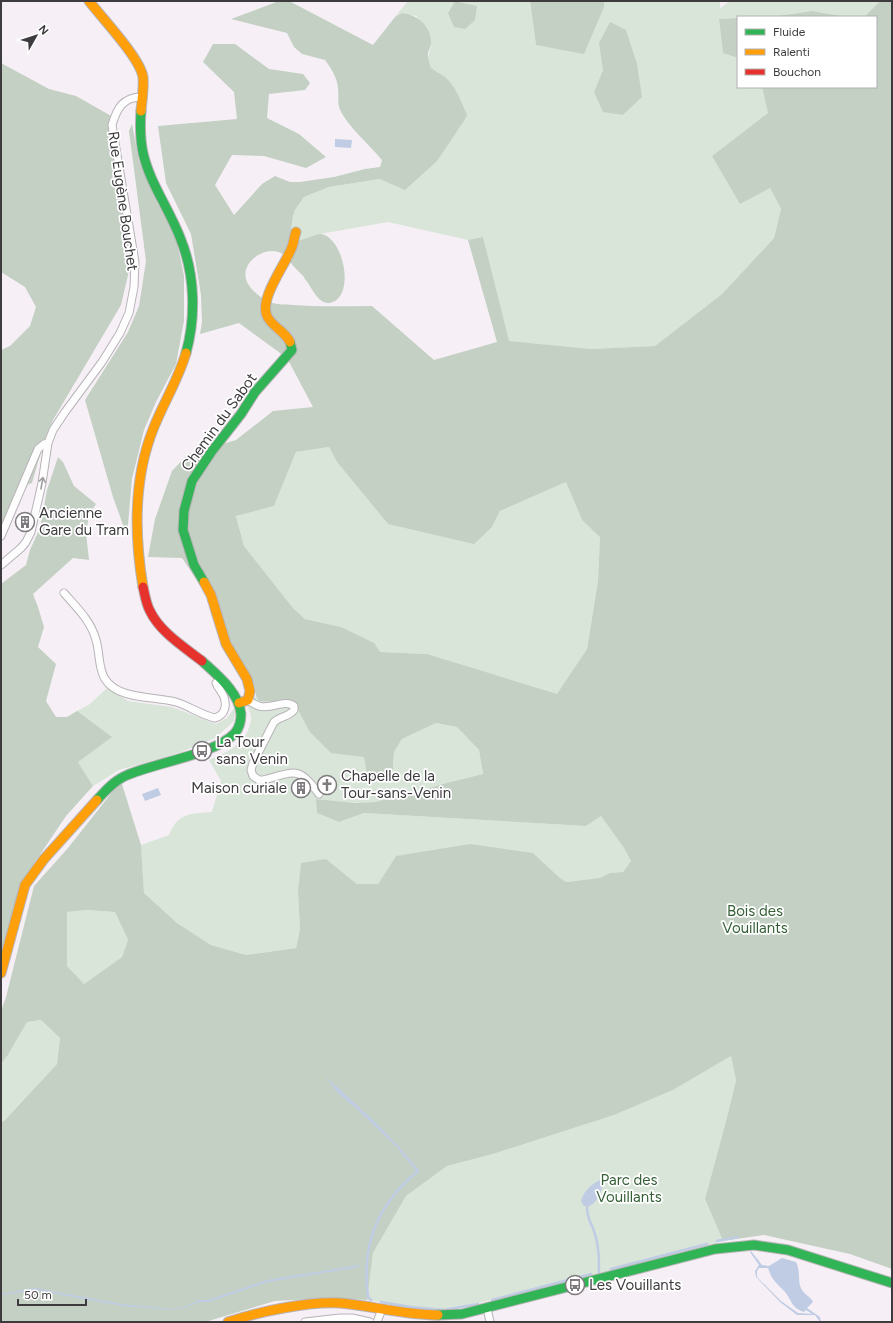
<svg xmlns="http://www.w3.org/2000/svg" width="893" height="1323" font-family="Figtree,sans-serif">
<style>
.green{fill:#d9e5d9;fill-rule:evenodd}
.forest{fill:#c3d0c3;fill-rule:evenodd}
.water{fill:#bfcce4;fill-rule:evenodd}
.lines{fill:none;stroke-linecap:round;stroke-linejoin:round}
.stream{stroke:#bfcce4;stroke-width:2.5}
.street-casing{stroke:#b7b3b7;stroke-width:9}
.fast-casing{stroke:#b7b3b7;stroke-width:11}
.slow-casing{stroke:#b7b3b7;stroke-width:11}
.jam-casing{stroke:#b7b3b7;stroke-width:11}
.street{stroke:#fefdfe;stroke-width:7}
.fast{stroke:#30b455;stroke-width:9}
.slow{stroke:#ff9f0a;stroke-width:9}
.jam{stroke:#e5322d;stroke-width:9}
.oneway{stroke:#9e9c9e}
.labels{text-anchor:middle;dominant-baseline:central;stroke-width:3.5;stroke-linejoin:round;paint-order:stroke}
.street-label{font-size:15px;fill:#3e3b3e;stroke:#fff}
.poi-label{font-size:15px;fill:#3e3b3e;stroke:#fff;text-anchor:start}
.park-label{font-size:15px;fill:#356037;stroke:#fff}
</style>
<rect width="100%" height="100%" fill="#f6f0f6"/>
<path class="green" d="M408,1H455L448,13L477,6L456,1H530L536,45L604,7V1H720V8L730,1H880L864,17H846L812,11L771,17H738V18L719,19L723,53L738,58V87H762L768,113L712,156L770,188L781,209L774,238L722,294L655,346L591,349L508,341L483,237L468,240L388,222L320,234L307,239L295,242L291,237V230L293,216L295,210L304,197L329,187L380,179L458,130L461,126C459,104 461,90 442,75C439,72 435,71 431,68L428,57L431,47L427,27L416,16L402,13L395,17ZM637,64L641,97L623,115L594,92L603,70Z
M329,447L337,462L388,524L492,527L500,511L566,482L582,520L600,536L598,581L587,649L557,695L427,654L380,652L341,627L305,619L293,608L244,546L236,515L274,506L296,452Z
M107,688L128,701L172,707L216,724L227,718L235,707V712L234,721L215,738L179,753L119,770L93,786L78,762L77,711L90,704Z
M256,696L259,701C271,703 282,698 294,702L309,731L364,757L393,769L394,752L402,739L436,723L457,727L479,750L483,774C448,784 411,797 375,802C356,804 336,801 317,799V813L339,822L364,813L586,826L601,816L624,848L631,861L623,872L610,873L601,878L566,882L560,878L533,853L396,856L378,884H357L326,859L298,892L300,929L296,948L246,955L211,945L177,923L144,893L141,845L169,835C178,812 191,814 212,812L221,781L209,760C228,752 248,743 251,719C252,716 249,711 248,707Z
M87,910L115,912L128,940L122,957L84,984L67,966V912Z
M41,1020L60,1038L57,1064L4,1121L1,1122V1064L8,1055L27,1022Z
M731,1056L736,1079L726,1121L705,1199L723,1241L592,1276L479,1303L444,1309L419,1308L367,1300L373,1253L406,1196L447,1166L493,1154L614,1115L673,1090Z"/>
<path class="forest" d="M279,1H289L373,45L395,17L402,13C417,15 430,24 431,41C432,45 429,49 428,53C427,58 430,63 431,68C435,71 440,73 445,77C456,86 461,102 467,115L464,121L437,161L405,190L380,179L329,187L304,197L295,210L293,216L291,230V237L295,241C302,241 316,234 321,234C343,237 355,293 333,302C319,308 312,287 305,279C303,275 300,273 297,270C292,265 288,258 283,254C267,244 241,261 246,279C248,288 263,301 272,303C279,305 286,304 293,305C319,307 346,306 372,306L434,360L497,342L468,240L483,237L509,341L591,349L655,346L722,294L774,238L781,209L770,188L740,204L712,156L768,113L762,87H876V17H864L880,1H892V1269L850,1254L764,1235L723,1241L705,1199L726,1121L736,1080L731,1056L673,1090L614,1115L493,1154L447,1166L406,1196L373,1253L367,1300L333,1298L275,1301L205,1322H1V1122L4,1121L57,1064L60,1038L41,1020L27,1022L8,1055L1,1064V1011L6,997L34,886L68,848L121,781L141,845L144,893L177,923L211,945L246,955L296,948L300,929L298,892L301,863L326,859L357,884H378L396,856L470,844L533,853L560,878L566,882L600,878L610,873L623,872L631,861L624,848L601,816L586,826L364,813L339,822L317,813L316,799L356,803L375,802L414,793L443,784L483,774L479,750L457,727L436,723L402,739L394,752L393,769L382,781L368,779L364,757L331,753L309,731L294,702C282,698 271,703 259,701L256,696L255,687L235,655L209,598L182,558L148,557L155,519L172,471L188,454L236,440L273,411L313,407L287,358L239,323L200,334L202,322L201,295L191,234L166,183L158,126L237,119L234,92L203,62L213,44H235L269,69L303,74L310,83L305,90L269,94L267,118L299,134L326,157L306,168L264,156L232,155L215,185L234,215L262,184L275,176L290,182H300L334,177L365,169L380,167L382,160C368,143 350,129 340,110C337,102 339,96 338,88C337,77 331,68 325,60L302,54L294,47L287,33L231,19ZM329,447L337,462L388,524L474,544L492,527L500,511L566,482L582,520L600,537L598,581L587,649L557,694L427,654L380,652L374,643L341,627L305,619L293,608L244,546L236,516L274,506L296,452ZM87,910L115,912L128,940L122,957L84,984L67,966V912Z
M455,1L477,6L475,20L465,29L454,27L448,13Z
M530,1H604V7L584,54L536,45Z
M812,11L846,17H771Z
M738,18V58L723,53L719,19Z
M610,22L626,30L637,64L642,97L623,115L603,112L594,92L603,70L599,43Z
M1,63L49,89L76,96L113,117L127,222L129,271L121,305L53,420L44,441L32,483L18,488L1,528V350L10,346L30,326L36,307L25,287L1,272Z
M132,124L139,161L158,204L176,236L184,276V321L176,364L156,402L144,430L132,479L127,536L113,497L85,400L128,332L139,306L146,261L129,131Z
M58,457L63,462L74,486L96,504L89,515L86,533L89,560L73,558L33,594L38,607L44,627L38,647L56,664L46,701L56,717H67L77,711L112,737L78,762L93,786L66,816L23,880L1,958V584L26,565L30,550L40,528L47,490Z"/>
<path class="water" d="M335,139L352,140L351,148L335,147Z
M158,788L161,795L145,801L142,794Z
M325,1076L373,1120L403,1151V1153L357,1109L338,1093Z
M600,1180L602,1181C603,1191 597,1204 587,1207L583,1205L581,1201C584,1191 590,1185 600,1180Z
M751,1251L762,1265L769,1266L782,1258L796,1262C801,1271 797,1282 802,1290C805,1295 811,1297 813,1302L807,1308L820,1317L821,1322H820L815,1315H797L780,1302L756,1277L755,1271L759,1265L750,1252ZM759,1268H768C772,1281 776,1282 785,1292C792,1300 791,1308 804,1312L806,1310L812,1314L798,1313L781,1301L757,1277V1271Z
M359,1265V1267L268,1282L208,1302H199L184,1308L169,1310L124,1306L34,1290L1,1295V1294L34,1288L122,1304L169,1309L184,1307L199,1300H208L267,1280Z"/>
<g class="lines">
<path class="stream" d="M587,1207C587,1221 592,1223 595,1234C599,1247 599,1259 599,1272
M717,1241L738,1237
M611,1269L707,1244
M371,1300L368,1297C361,1244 377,1205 418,1171L401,1151
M492,1300L591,1274
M381,1302L411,1307L444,1310L478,1304"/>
<defs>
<path id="street" d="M1,536L38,449L44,444L48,443
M1,565L21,548L26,542L31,532L42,483L48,443L53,430L65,412L102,362L120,333L129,313L134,287L135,262L112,125C117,108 123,97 142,97
M64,593C77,608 91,621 96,640C100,653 98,668 105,679C118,700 155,696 176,702C189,706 201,715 215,718C225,715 227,706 224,697C222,692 218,688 216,683L220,679
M248,700C251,702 255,705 259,706C271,710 284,699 294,706V710C289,717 280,716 274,722L253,763L251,770L253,776L259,780H263C295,772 298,765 319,794
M487,1308L490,1322
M305,1322L340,1318H352L370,1322
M377,1322L382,1309"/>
<path id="fast" d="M141,111C140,125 140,139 143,153C150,184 170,210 181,240C195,275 196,317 186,353
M204,582L194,565L183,530L184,511L192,481L212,451L241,414L255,392L292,350L290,342
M97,800C105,791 114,781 125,776C152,763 215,755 235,733C240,727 241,721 241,714C239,692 217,675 202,661
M438,1315L462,1314L715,1249L754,1245L788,1250L892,1283"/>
<path id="slow" d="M89,1C102,18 140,58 143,77C144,87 142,100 141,111
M290,342C285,331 272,327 267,316C259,298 286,264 292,247C294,242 294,237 296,232
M204,582L211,595L226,644L247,679L250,691L248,700L239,703
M143,587C134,533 133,478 154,427C164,402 178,380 186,353
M1,973L25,885L44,859L97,800
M228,1322C257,1312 309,1301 340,1303C373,1306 405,1315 438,1315"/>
<path id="jam" d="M143,587C145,595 146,604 150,611C160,632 184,647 202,661"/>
</defs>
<use href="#street" class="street-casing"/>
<use href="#fast" class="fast-casing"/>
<use href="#slow" class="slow-casing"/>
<use href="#jam" class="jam-casing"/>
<use href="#street" class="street"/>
<use href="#fast" class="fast"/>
<use href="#slow" class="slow"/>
<use href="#jam" class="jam"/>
</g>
<defs><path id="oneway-shaft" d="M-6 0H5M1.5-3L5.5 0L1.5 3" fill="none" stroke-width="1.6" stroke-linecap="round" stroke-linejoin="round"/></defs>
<use class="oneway" href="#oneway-shaft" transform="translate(42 483) rotate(-80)"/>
<defs>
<symbol id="building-ring" viewBox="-11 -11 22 22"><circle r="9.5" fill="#fff" stroke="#7e7a7e" stroke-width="1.5"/><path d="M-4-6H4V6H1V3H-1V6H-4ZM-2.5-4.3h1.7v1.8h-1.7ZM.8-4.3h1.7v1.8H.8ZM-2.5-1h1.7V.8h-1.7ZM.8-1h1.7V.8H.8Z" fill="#7e7a7e"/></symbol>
<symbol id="bus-ring" viewBox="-11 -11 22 22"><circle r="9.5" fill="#fff" stroke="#7e7a7e" stroke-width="1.5"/><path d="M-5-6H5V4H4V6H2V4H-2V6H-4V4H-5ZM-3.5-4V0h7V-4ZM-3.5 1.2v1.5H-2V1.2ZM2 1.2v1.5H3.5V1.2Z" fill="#7e7a7e"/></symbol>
<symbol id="church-ring" viewBox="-11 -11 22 22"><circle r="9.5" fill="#fff" stroke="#7e7a7e" stroke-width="1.5"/><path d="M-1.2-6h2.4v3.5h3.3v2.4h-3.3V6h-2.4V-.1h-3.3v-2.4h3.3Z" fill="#7e7a7e"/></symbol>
</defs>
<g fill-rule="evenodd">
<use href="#building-ring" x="14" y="511" width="22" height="22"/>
<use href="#bus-ring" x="191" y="740" width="22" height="22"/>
<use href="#church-ring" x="316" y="774" width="22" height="22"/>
<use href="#building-ring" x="290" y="777" width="22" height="22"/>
<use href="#bus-ring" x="564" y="1274" width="22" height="22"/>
</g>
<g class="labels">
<g class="street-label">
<text transform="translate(123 201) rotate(82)">Rue Eugène Bouchet</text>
<text transform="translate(219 422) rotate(-54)">Chemin du Sabot</text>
</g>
<g class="poi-label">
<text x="39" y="513">Ancienne<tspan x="39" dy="17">Gare du Tram</tspan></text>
<text x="216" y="742">La Tour<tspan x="216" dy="17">sans Venin</tspan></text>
<text x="341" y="776">Chapelle de la<tspan x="341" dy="17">Tour-sans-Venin</tspan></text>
<text x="287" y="788" text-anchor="end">Maison curiale</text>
<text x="589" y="1285">Les Vouillants</text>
</g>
<g class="park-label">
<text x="755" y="911">Bois des<tspan x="755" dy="17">Vouillants</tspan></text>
<text x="629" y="1180">Parc des<tspan x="629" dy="17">Vouillants</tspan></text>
</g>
</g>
<rect width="893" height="1323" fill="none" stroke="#3e3b3e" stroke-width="4"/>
<rect x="737" y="16" width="140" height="72" fill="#ffffff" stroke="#b2b1b2"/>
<rect x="745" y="29" width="20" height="6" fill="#30b455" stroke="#b2b1b2"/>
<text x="773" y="36" font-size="12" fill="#3e3b3e">Fluide</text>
<rect x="745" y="49" width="20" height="6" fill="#ff9f0a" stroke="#b2b1b2"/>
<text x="773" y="56" font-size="12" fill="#3e3b3e">Ralenti</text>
<rect x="745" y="69" width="20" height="6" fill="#e5322d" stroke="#b2b1b2"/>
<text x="773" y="76" font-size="12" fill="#3e3b3e">Bouchon</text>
<g transform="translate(36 36) rotate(51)" stroke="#ffffff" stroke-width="3" paint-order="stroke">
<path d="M0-3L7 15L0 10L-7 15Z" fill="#3e3b3e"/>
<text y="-6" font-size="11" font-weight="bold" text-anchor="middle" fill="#3e3b3e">N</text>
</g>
<path d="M18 1299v6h68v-6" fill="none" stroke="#3e3b3e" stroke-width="2"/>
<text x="24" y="1299" font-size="12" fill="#3e3b3e" stroke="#ffffff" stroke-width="3" paint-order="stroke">50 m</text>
</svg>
